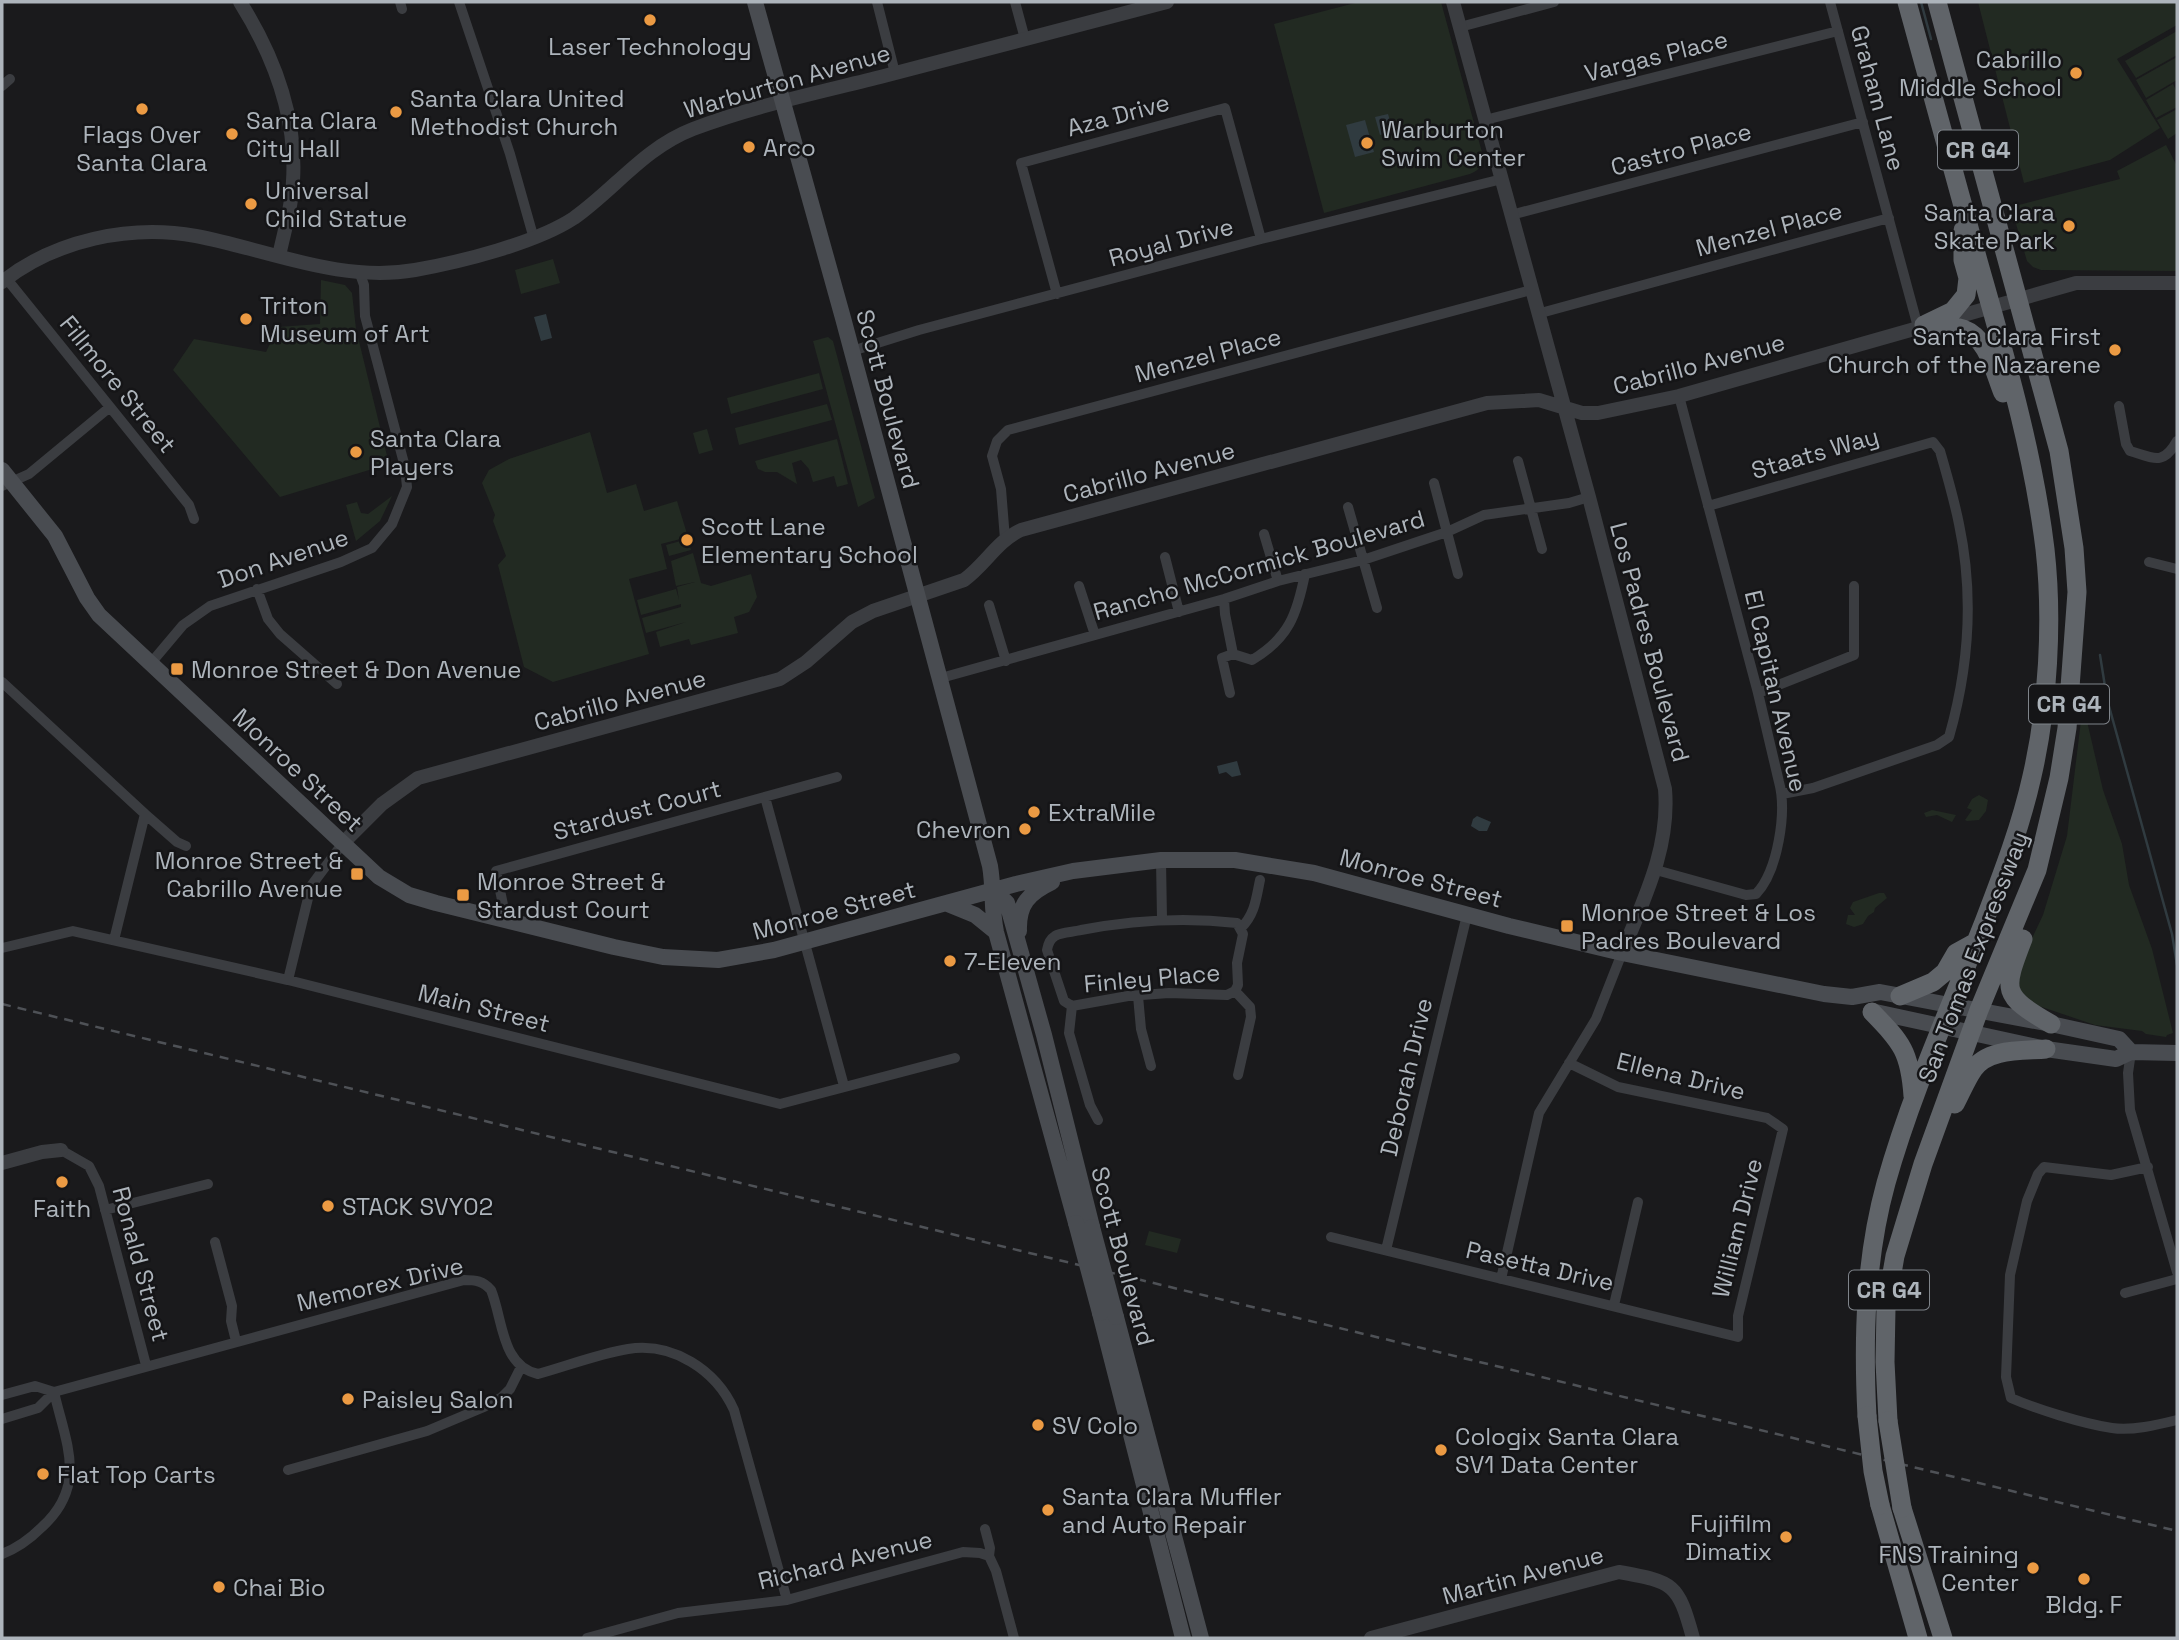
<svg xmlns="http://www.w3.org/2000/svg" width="2179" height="1640" font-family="'Space Grotesk',sans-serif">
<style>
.green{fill:#222a22}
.water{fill:#303b40}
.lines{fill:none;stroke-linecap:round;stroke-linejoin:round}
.stream{stroke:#303b40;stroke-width:2.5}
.minor{stroke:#3b3d41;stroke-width:10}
.tertiary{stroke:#3b3d41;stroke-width:14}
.secondary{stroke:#494c51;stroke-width:16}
.trunk{stroke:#606469;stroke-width:19}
.rail{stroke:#4e5156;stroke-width:2.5;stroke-dasharray:9 7;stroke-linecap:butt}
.secondary-bridge{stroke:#494c51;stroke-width:16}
.trunk-bridge{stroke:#606469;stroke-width:19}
.poi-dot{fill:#eb9a43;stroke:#151517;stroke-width:2.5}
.labels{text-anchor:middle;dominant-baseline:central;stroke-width:5;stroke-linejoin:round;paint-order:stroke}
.shield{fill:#151517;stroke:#7f848a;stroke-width:2}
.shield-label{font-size:23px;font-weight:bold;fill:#adb4bb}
.poi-label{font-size:24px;fill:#adb4bb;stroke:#151517;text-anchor:start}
.street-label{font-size:24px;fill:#adb4bb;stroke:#151517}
</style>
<rect width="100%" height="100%" fill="#1a1a1c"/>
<path class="green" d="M1359,2H1441L1483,156C1483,166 1479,170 1470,174L1324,213L1274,24Z
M1978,2H2177V25L2117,59L2160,128L2110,160L2024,183Z
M2177,31V55L2136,78L2125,61Z
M2177,57V80L2146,98L2136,80Z
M2173,84L2177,92V107L2156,118L2146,100Z
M2177,109V133L2168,139L2157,120Z
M2166,145L2177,166V271L2041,270L2033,267L2027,261L2011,207L2120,179L2117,171Z
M553,259L560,283L521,294L515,270Z
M321,280L345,285L352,293L356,329L389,464L280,497L173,370L194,339L266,352L278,327L320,324Z
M828,337L833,341L875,498L858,507L813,341Z
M819,373L823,389L731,414L727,398Z
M827,404L832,420L739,445L735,428Z
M707,429L713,450L699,454L693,433Z
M590,432L607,493L636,484L644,511L677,501L688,537L661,544L667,569L629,579L649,654L553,682L524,667L498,565L506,556L493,521L495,515L482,483L489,470L509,459Z
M837,439L848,484L837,487L834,476L813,482L809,469L801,460L792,463L797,484L777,472H765L758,469L755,461Z
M392,496L380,521L356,541L346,505L357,502L361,513L368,514Z
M688,539L691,550L669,556L666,545Z
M693,553L701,583L711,586L751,574L757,597L749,612L734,617L738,633L691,645L689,639L660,647L656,632L686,622L646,633L642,618L681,607V604L641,615L637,600L676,589L679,600L677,587L695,582L676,586L671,561Z
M2083,704L2103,790L2122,844L2129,885L2152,949L2173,1033L2167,1035L2166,1037L2146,1034L2142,1031L2095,1025L2036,1005L2021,993L2016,972L2043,915L2067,836Z
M1979,795L1988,800L1986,811L1979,820L1967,821L1965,820L1972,810L1967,808L1972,799Z
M1932,810L1956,815L1952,822L1937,815L1926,817L1924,813Z
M1879,893H1884L1887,898L1875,908L1874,912L1868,916L1863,924L1854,927L1846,924L1848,915H1855L1850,908L1853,902Z
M1149,1231L1181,1239L1177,1253L1145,1245Z"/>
<path class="water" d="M1388,114L1393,131L1380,135L1375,117Z
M1365,120L1374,152L1355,157L1346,125Z
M546,314L552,338L541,341L534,317Z
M1237,761L1241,775L1232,777L1226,772L1219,774L1217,766Z
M1477,816L1491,822L1487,831H1479L1471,826L1473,819Z"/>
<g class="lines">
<path class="stream" d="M1921,2L1931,39
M2100,655L2107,699L2172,934L2177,965"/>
<path class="minor" d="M400,2L402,9
M459,2L510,154L534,239
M877,2L895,73
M1015,2L1025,39
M1830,2L1918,327
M1460,27L1554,2
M2,86L10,79
M1485,120L1838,31
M1511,215L1863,122
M6,278L189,505L194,519
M1057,294L1021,163L1225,108L1261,239
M1537,314L1889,218
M852,351L919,330L1261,239L1502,179
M2119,406L2126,444L2130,451C2154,458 2163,466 2177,441
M1518,461L1542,549
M1434,483L1458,574
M2,486L29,474L110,407
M1708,506L1933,442L1940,451C1947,475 1954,499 1959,524C1974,595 1969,667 1949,737L1937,745L1813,788L1782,794
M1348,507L1377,608
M1264,534L1278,581
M1005,539L1001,489L992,456L997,441L1008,430L1531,290
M1165,557L1179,612
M2149,562L2177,569
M1079,586L1095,635
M257,589L268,619L280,634L337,684
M1224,599L1225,614L1233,654L1252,660C1289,638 1297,614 1305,574
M989,605L1006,661
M151,663L183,625L210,606L341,562L372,548L392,524L407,487L405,467L365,316L364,285L360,274
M941,678L1224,599L1278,581L1363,560L1447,532L1484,515L1569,503L1589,497
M2,682L145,814L114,940
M1230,693L1222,658L1233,654
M1758,693L1854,655V586
M765,797L844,1086
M145,814L177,842L186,846
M1161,860L1162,919
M1656,870L1746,895L1756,894C1778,871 1787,812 1779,782L1758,693L1679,396
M506,919L496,871L837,777
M1241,928C1255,914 1256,899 1260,880
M2,948L73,931L288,980L780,1104L955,1058
M288,980L311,886L343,843
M1235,991L1250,1007L1251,1017L1238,1075
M1138,996L1141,1029L1151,1066
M1072,1006L1064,1001L1047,950C1048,944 1050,939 1055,936C1061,932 1074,932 1081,930C1133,920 1184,917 1237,923L1243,934L1237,963L1238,985L1235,991
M1072,1006L1128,996L1169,993L1227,995L1235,991
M1072,1006L1069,1033L1090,1105L1098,1120
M2131,1052L2128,1073L2130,1110L2177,1272
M61,1150L89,1166L99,1186L146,1365
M2148,1167L2111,1175L2044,1167L2038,1174L2027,1201L2010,1275L2006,1377L2011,1398C2036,1409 2084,1424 2112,1428C2132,1431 2157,1425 2177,1420
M105,1210L208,1184
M1331,1237L1738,1337V1316L1783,1129L1767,1118L1618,1087L1569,1063
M215,1242L232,1306L231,1321L236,1341
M1386,1250L1467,915
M1501,1279L1539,1113L1596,1019L1622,953
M2125,1293L2177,1279
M1614,1305L1638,1202
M2,1395L35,1386L54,1392
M2,1419L38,1408L54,1392L464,1280C476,1280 483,1281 491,1290C503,1319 501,1366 538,1374C567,1366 598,1354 628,1349C673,1342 716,1370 734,1410L787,1600
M288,1470L427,1431L484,1407L502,1397L510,1389L521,1367
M985,1529L990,1548L989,1556
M2,1554C18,1548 30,1539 42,1527C88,1485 66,1444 54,1392
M587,1638L678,1613L787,1600L963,1552L980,1553L989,1556L996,1571L1014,1638"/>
<path class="tertiary" d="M240,2C274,56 297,116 293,181C292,207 284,232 279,256
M1453,2L1589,497L1665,789C1670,848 1644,899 1622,953
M2,282C55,240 130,224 196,236C269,250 340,283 415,270C461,262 536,243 574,218C615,189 644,148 693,129C753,106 821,92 884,76C979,52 1073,27 1167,2
M343,843L382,804L418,778L780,679L806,662L852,622L873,611L964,580C985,565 997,541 1021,530L1487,403L1539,400L1582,413H1598L1679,396L2076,283H2177
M2,1163L42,1152L61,1150
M1371,1638L1619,1572C1674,1582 1678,1583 1693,1638"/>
<path class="secondary" d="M755,2L843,318L990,866C994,889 991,908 996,932L1076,1223
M2,470L55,536L87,598L99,615L379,877L409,895L436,903L614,947L663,957L718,960L774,950L1016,884L1073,871L1161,860H1235L1314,873L1509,926L1622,953L1824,994L1852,997L1880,992L2051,1024L2119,1039L2131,1052
M994,890L1007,903L1044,1035L1092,1227
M948,904L975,915L996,932
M1019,931C1018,904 1029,893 1052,882
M1871,1011L2046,1049L2116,1059L2131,1052L2177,1053
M1100,1313L1183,1638
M1116,1317L1201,1638"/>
<path class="trunk" d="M1926,324L1953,311L1966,295L1968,278L1963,260V230
M1924,325C1936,326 1951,325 1963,329C1988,338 1994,371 2003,393
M2023,939C2003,991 2001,995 2051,1024
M1900,996L1933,982L1945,972L1956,953L1976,942
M1872,1012C1902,1043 1910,1052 1913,1096
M1955,1104C1961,1093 1966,1080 1973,1070C1987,1048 2023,1051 2046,1049
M1867,1416C1863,1339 1865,1259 1886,1183C1911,1094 1950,1008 1984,922C2002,875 2021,826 2032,776C2048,707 2053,620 2045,549C2033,450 2004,353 1977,257C1953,172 1930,87 1907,2
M1888,1421L1885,1362L1886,1308L1895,1256L1923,1164L1979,1010L2037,870L2059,778L2067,728L2077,592L2074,548L2059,451L1937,2
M1880,1505L1918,1638
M1902,1508L1943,1638"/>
<path class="rail" d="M2,1004L2177,1531"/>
<path class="secondary-bridge" d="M1076,1223L1100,1313
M1092,1227L1116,1317"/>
<path class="trunk-bridge" d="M1867,1416L1873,1471L1880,1505
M1888,1421L1902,1508"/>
</g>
<g class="poi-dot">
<circle cx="650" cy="20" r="7"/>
<circle cx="2076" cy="73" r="7"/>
<circle cx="142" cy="109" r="7"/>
<circle cx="396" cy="112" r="7"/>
<circle cx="232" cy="134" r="7"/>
<circle cx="1367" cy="143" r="7"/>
<circle cx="749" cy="147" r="7"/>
<circle cx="251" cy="204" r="7"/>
<circle cx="2069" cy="226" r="7"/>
<circle cx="246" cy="319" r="7"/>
<circle cx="2115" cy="350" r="7"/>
<circle cx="356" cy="452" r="7"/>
<circle cx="687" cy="540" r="7"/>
<rect x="170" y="662" width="14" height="14" rx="3.5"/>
<circle cx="1034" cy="812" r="7"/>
<circle cx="1025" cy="829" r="7"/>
<rect x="350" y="867" width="14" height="14" rx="3.5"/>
<rect x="456" y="888" width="14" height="14" rx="3.5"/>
<rect x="1560" y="919" width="14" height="14" rx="3.5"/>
<circle cx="950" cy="961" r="7"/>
<circle cx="62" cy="1182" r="7"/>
<circle cx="328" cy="1206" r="7"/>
<circle cx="348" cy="1399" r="7"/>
<circle cx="1038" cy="1425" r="7"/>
<circle cx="1441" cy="1450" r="7"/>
<circle cx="43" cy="1474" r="7"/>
<circle cx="1048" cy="1510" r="7"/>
<circle cx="1786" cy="1537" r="7"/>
<circle cx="2033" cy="1568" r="7"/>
<circle cx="2084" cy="1579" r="7"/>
<circle cx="219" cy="1587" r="7"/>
</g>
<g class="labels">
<g class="shield">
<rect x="1938" y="130.5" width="80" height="39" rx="5"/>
<rect x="2029" y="684.5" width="80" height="39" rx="5"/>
<rect x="1849" y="1270.5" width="80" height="39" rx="5"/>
</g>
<g class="shield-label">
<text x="1978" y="150">CR G4</text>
<text x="2069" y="704">CR G4</text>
<text x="1889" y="1290">CR G4</text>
</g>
<g class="poi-label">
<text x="650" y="46" text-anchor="middle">Laser Technology</text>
<text x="2062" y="59" text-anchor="end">Cabrillo<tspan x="2062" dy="28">Middle School</tspan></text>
<text x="410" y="98">Santa Clara United<tspan x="410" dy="28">Methodist Church</tspan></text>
<text x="246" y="120">Santa Clara<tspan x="246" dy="28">City Hall</tspan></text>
<text x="1381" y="129">Warburton<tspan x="1381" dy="28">Swim Center</tspan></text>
<text x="142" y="134" text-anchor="middle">Flags Over<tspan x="142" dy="28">Santa Clara</tspan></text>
<text x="763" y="147">Arco</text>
<text x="265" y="190">Universal<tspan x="265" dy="28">Child Statue</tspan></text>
<text x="2055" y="212" text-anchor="end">Santa Clara<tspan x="2055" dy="28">Skate Park</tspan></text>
<text x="260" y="305">Triton<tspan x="260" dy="28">Museum of Art</tspan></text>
<text x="2101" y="336" text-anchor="end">Santa Clara First<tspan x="2101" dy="28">Church of the Nazarene</tspan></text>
<text x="370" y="438">Santa Clara<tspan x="370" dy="28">Players</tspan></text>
<text x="701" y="526">Scott Lane<tspan x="701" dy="28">Elementary School</tspan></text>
<text x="191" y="669">Monroe Street &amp; Don Avenue</text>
<text x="1048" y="812">ExtraMile</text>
<text x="1011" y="829" text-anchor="end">Chevron</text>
<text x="343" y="860" text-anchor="end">Monroe Street &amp;<tspan x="343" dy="28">Cabrillo Avenue</tspan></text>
<text x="477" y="881">Monroe Street &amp;<tspan x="477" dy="28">Stardust Court</tspan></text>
<text x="1581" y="912">Monroe Street &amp; Los<tspan x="1581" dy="28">Padres Boulevard</tspan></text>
<text x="964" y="961">7-Eleven</text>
<text x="342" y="1206">STACK SVY02</text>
<text x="62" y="1208" text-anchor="middle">Faith</text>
<text x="362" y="1399">Paisley Salon</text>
<text x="1052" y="1425">SV Colo</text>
<text x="1455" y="1436">Cologix Santa Clara<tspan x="1455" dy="28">SV1 Data Center</tspan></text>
<text x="57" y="1474">Flat Top Carts</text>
<text x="1062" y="1496">Santa Clara Muffler<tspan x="1062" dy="28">and Auto Repair</tspan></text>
<text x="1772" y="1523" text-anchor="end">Fujifilm<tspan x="1772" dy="28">Dimatix</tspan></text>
<text x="2019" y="1554" text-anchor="end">FNS Training<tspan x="2019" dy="28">Center</tspan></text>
<text x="233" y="1587">Chai Bio</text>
<text x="2084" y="1604" text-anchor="middle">Bldg. F</text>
</g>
<g class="street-label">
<text transform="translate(1656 56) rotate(-14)">Vargas Place</text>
<text transform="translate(787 81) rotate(-16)">Warburton Avenue</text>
<text transform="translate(1878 98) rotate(75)">Graham Lane</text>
<text transform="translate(1118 115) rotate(-15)">Aza Drive</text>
<text transform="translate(1681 149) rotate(-15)">Castro Place</text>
<text transform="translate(1769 229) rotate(-15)">Menzel Place</text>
<text transform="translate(1171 242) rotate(-15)">Royal Drive</text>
<text transform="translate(1208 355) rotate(-15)">Menzel Place</text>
<text transform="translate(1699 364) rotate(-15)">Cabrillo Avenue</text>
<text transform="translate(118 384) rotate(51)">Fillmore Street</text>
<text transform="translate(888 399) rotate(75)">Scott Boulevard</text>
<text transform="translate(1815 453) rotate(-16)">Staats Way</text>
<text transform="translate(1149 472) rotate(-15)">Cabrillo Avenue</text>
<text transform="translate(283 558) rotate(-19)">Don Avenue</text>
<text transform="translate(1259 565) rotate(-16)">Rancho McCormick Boulevard</text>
<text transform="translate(1650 642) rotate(75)">Los Padres Boulevard</text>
<text transform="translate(1776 691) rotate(77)">El Capitan Avenue</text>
<text transform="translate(620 700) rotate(-15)">Cabrillo Avenue</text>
<text transform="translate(298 770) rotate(43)">Monroe Street</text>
<text transform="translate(637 810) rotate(-15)">Stardust Court</text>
<text transform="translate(1421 878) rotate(15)">Monroe Street</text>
<text transform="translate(834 910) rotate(-15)">Monroe Street</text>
<text transform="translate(1973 957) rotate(-69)">San Tomas Expressway</text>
<text transform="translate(1152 978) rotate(-5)">Finley Place</text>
<text transform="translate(484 1008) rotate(14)">Main Street</text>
<text transform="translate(1681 1076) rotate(14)">Ellena Drive</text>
<text transform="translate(1406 1077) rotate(-77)">Deborah Drive</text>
<text transform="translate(1737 1228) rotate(-76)">William Drive</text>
<text transform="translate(1123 1256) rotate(75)">Scott Boulevard</text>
<text transform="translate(141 1264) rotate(75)">Ronald Street</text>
<text transform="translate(1540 1266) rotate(13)">Pasetta Drive</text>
<text transform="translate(380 1284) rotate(-13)">Memorex Drive</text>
<text transform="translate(845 1560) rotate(-14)">Richard Avenue</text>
<text transform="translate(1523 1575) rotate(-15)">Martin Avenue</text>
</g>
</g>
<rect width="2179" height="1640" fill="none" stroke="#adb4bb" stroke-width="7"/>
</svg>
